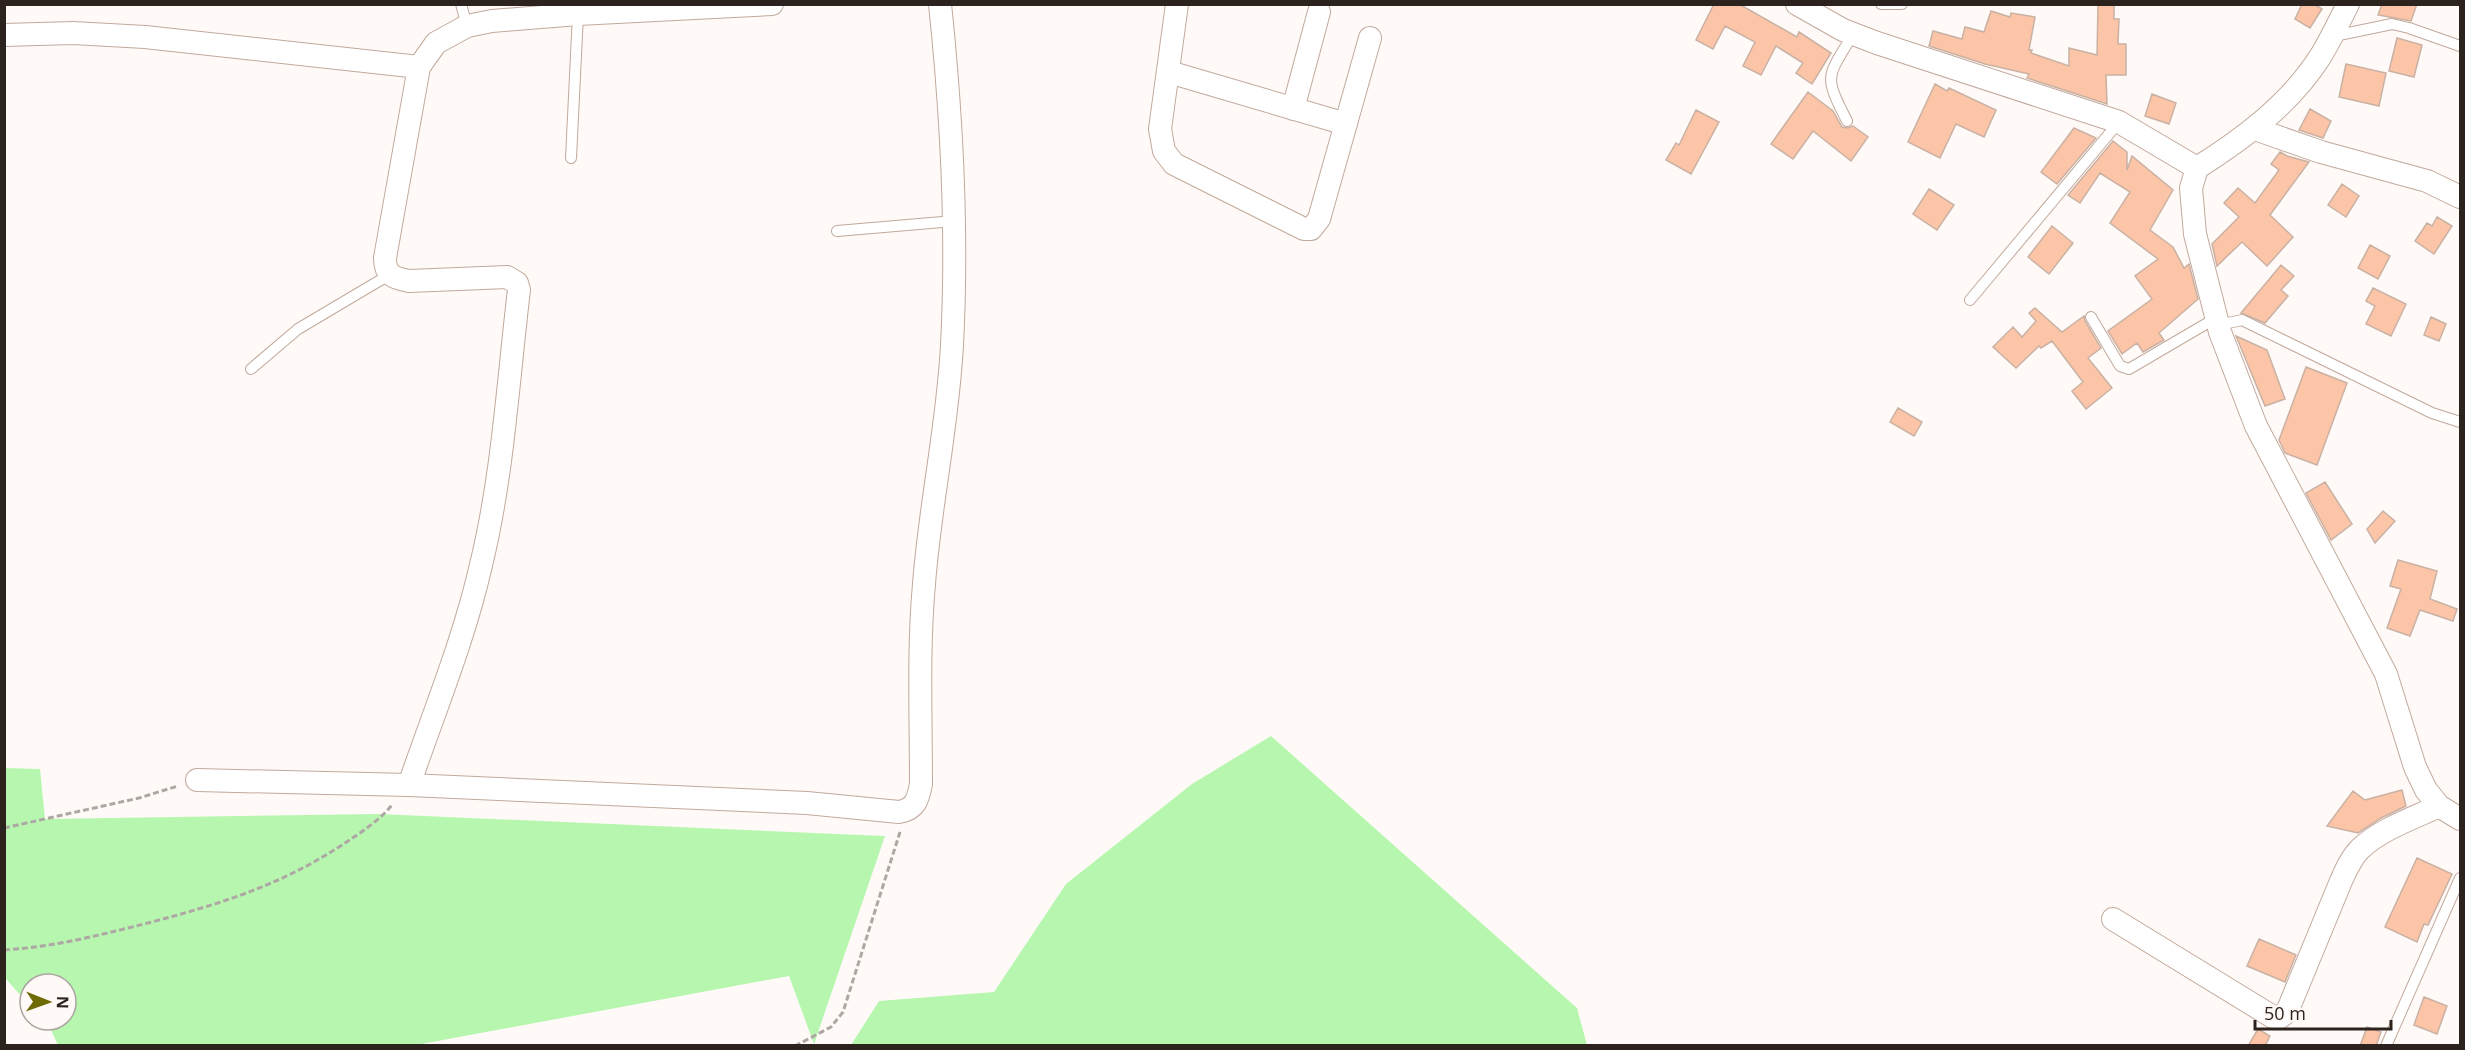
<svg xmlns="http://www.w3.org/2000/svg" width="2465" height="1050" font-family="'Open Sans',sans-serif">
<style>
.green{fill:#b7f6af}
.building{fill:#fcc5a7;stroke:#c9b1a4;stroke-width:1.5}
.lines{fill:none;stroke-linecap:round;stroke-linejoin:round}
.service-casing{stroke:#c1a99c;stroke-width:12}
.minor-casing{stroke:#c1a99c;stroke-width:24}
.path{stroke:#aea7a4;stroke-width:3;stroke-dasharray:6 3;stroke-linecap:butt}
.service{stroke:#fff;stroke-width:10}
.minor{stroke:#fff;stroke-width:22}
</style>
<rect width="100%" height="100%" fill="#fffaf7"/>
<path class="green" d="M1271,736L1577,1008L1587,1045H851L879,1001L994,992L1066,884L1192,784Z
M5,768L40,769L45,819L379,814L885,836L814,1044L789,976L416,1045H58L49,1026L43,1020H66V984H30V1006L5,978Z"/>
<path class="building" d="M1714,4H1739L1797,37L1799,32L1831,53L1812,84L1796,73L1803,63L1776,46L1761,75L1743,66L1755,42L1725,26L1713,49L1696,40Z
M2098,4H2114V19H2119L2118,44H2126V75H2106L2107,104L2027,78L2029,74L1985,64L1929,46L1933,31L1962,39L1965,27L1984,32L1991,11L2010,17L2011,13L2035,17L2029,50H2032L2031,53L2069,66V48L2097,55Z
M2302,4H2314L2322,9L2310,28L2295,19Z
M2382,4H2417L2411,21L2378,15Z
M2397,38L2422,45L2414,77L2389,71Z
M2346,64L2386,73L2379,106L2339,97Z
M1935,84L1947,91L1949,88L1996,110L1984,137L1956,124L1940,158L1908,142Z
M1808,92L1833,111L1842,127L1847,128L1853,126L1868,137L1851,161L1813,131L1793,159L1771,144Z
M2152,94L2176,103L2169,124L2145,116Z
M2310,109L2331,121L2323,138L2299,130Z
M1696,110L1719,122L1691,174L1666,160L1676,143L1679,145Z
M2074,128L2096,138L2057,184L2041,172Z
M2113,141L2127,152V170L2132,156L2173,190L2150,230L2173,247L2184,268L2189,264L2198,299L2159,333L2164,340L2143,352L2137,343L2122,354L2108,331L2152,299L2135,276L2158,259L2110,223L2130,192L2100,173L2080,203L2068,195Z
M2280,152L2287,156L2309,162L2270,215L2293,237L2267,266L2242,242L2217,266L2212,244L2239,217L2224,203L2238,188L2255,203L2279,170L2271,164Z
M2342,184L2359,196L2346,217L2328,205Z
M1929,189L1954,205L1937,230L1913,214Z
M2437,217L2452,226L2434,254L2415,241L2427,223L2432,226Z
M2052,226L2073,243L2049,274L2028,257Z
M2370,245L2390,256L2378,279L2358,268Z
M2281,265L2294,276L2281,290L2288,296L2265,323L2241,313Z
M2373,288L2406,304L2391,336L2366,324L2375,306L2366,301Z
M2035,308L2062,332L2084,316L2085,321L2101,348L2088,358L2112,388L2086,409L2072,391L2083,382L2052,341L2041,348L2039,346L2016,368L1993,347L2013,327L2022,337L2036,321L2029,313Z
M2431,317L2446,324L2439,341L2424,335Z
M2236,336L2267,350L2285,399L2265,406Z
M2306,367L2347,383L2317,465L2285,453L2279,440Z
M1898,408L1922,422L1914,436L1890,422Z
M2325,482L2352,524L2331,540L2306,493Z
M2383,511L2395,521L2375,543L2367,529Z
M2398,560L2437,571L2430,599L2457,609L2453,621L2420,610L2410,636L2387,628L2401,589L2390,586Z
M2402,790L2406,806L2381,818L2358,833L2327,826L2353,791L2365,800Z
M2417,858L2452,874L2428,925L2424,924L2417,942L2385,927Z
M2259,939L2296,955L2285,982L2247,966Z
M2424,997L2447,1006L2437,1034L2414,1025Z
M2367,1027L2381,1032L2376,1046H2360Z
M2258,1029L2270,1036L2265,1046H2248Z"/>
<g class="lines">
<defs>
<path id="service" d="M461,4L467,26
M1881,4H1902
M2334,36L2392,24L2409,28L2460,46
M1847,121C1823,74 1827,78 1853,34
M571,158L578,14
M837,231L954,221
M1970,300L2119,122
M2091,317L2120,366L2129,369L2216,318
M2220,332L2228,323L2242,320L2432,413L2460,422
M251,369L298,329L389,275
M2386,1046L2460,878"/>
<path id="minor" d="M1177,4L1160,129L1164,151L1174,164L1304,229H1311L1319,219L1370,38
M1797,4L1843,30L1877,43L2119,122L2197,168C2243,139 2290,104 2320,57C2330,41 2339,22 2348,4
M4,35L73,33L145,37L419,67L436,43L467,26L492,21L578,14L772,4
M1169,72L1346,124
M1293,109L1319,12
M2255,129L2321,152L2427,181L2460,197
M2197,168L2191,188L2195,234L2220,332L2256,426L2386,674L2415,767L2426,790L2439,806L2460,819
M197,780L409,785L807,803L899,812C916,809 918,799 921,784C921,717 918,650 924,584C930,504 948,425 952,345C958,231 952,118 940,4
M409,785C434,712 464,640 481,565C503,475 508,381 519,290L517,283L507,277L409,281C393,278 385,275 385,258L419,67
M2113,919L2273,1017L2279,1018L2287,1012L2341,881C2346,870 2351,858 2360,849C2381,829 2414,818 2439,806"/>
</defs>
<use href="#service" class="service-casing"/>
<use href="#minor" class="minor-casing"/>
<path class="path" d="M4,828L139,798L178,786
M4,950C54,947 100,935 148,923C220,904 279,886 342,845C360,833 379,821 392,805
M795,1046L831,1027L843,1012L900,832"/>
<use href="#service" class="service"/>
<use href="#minor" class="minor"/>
</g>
<rect width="2465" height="1050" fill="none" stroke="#2d231e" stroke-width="12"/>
<g transform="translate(48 1002) rotate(91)"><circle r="28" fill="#fffaf7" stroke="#aba4a0" stroke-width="1.5"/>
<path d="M0-4.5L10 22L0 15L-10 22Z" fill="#6e6a05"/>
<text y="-9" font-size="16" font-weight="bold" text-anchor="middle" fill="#2d231e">N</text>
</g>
<path d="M2255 1020v9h136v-9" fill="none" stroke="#2d231e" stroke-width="3"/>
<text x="2264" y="1020" font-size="18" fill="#2d231e" stroke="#fffaf7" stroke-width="4.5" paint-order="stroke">50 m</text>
</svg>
